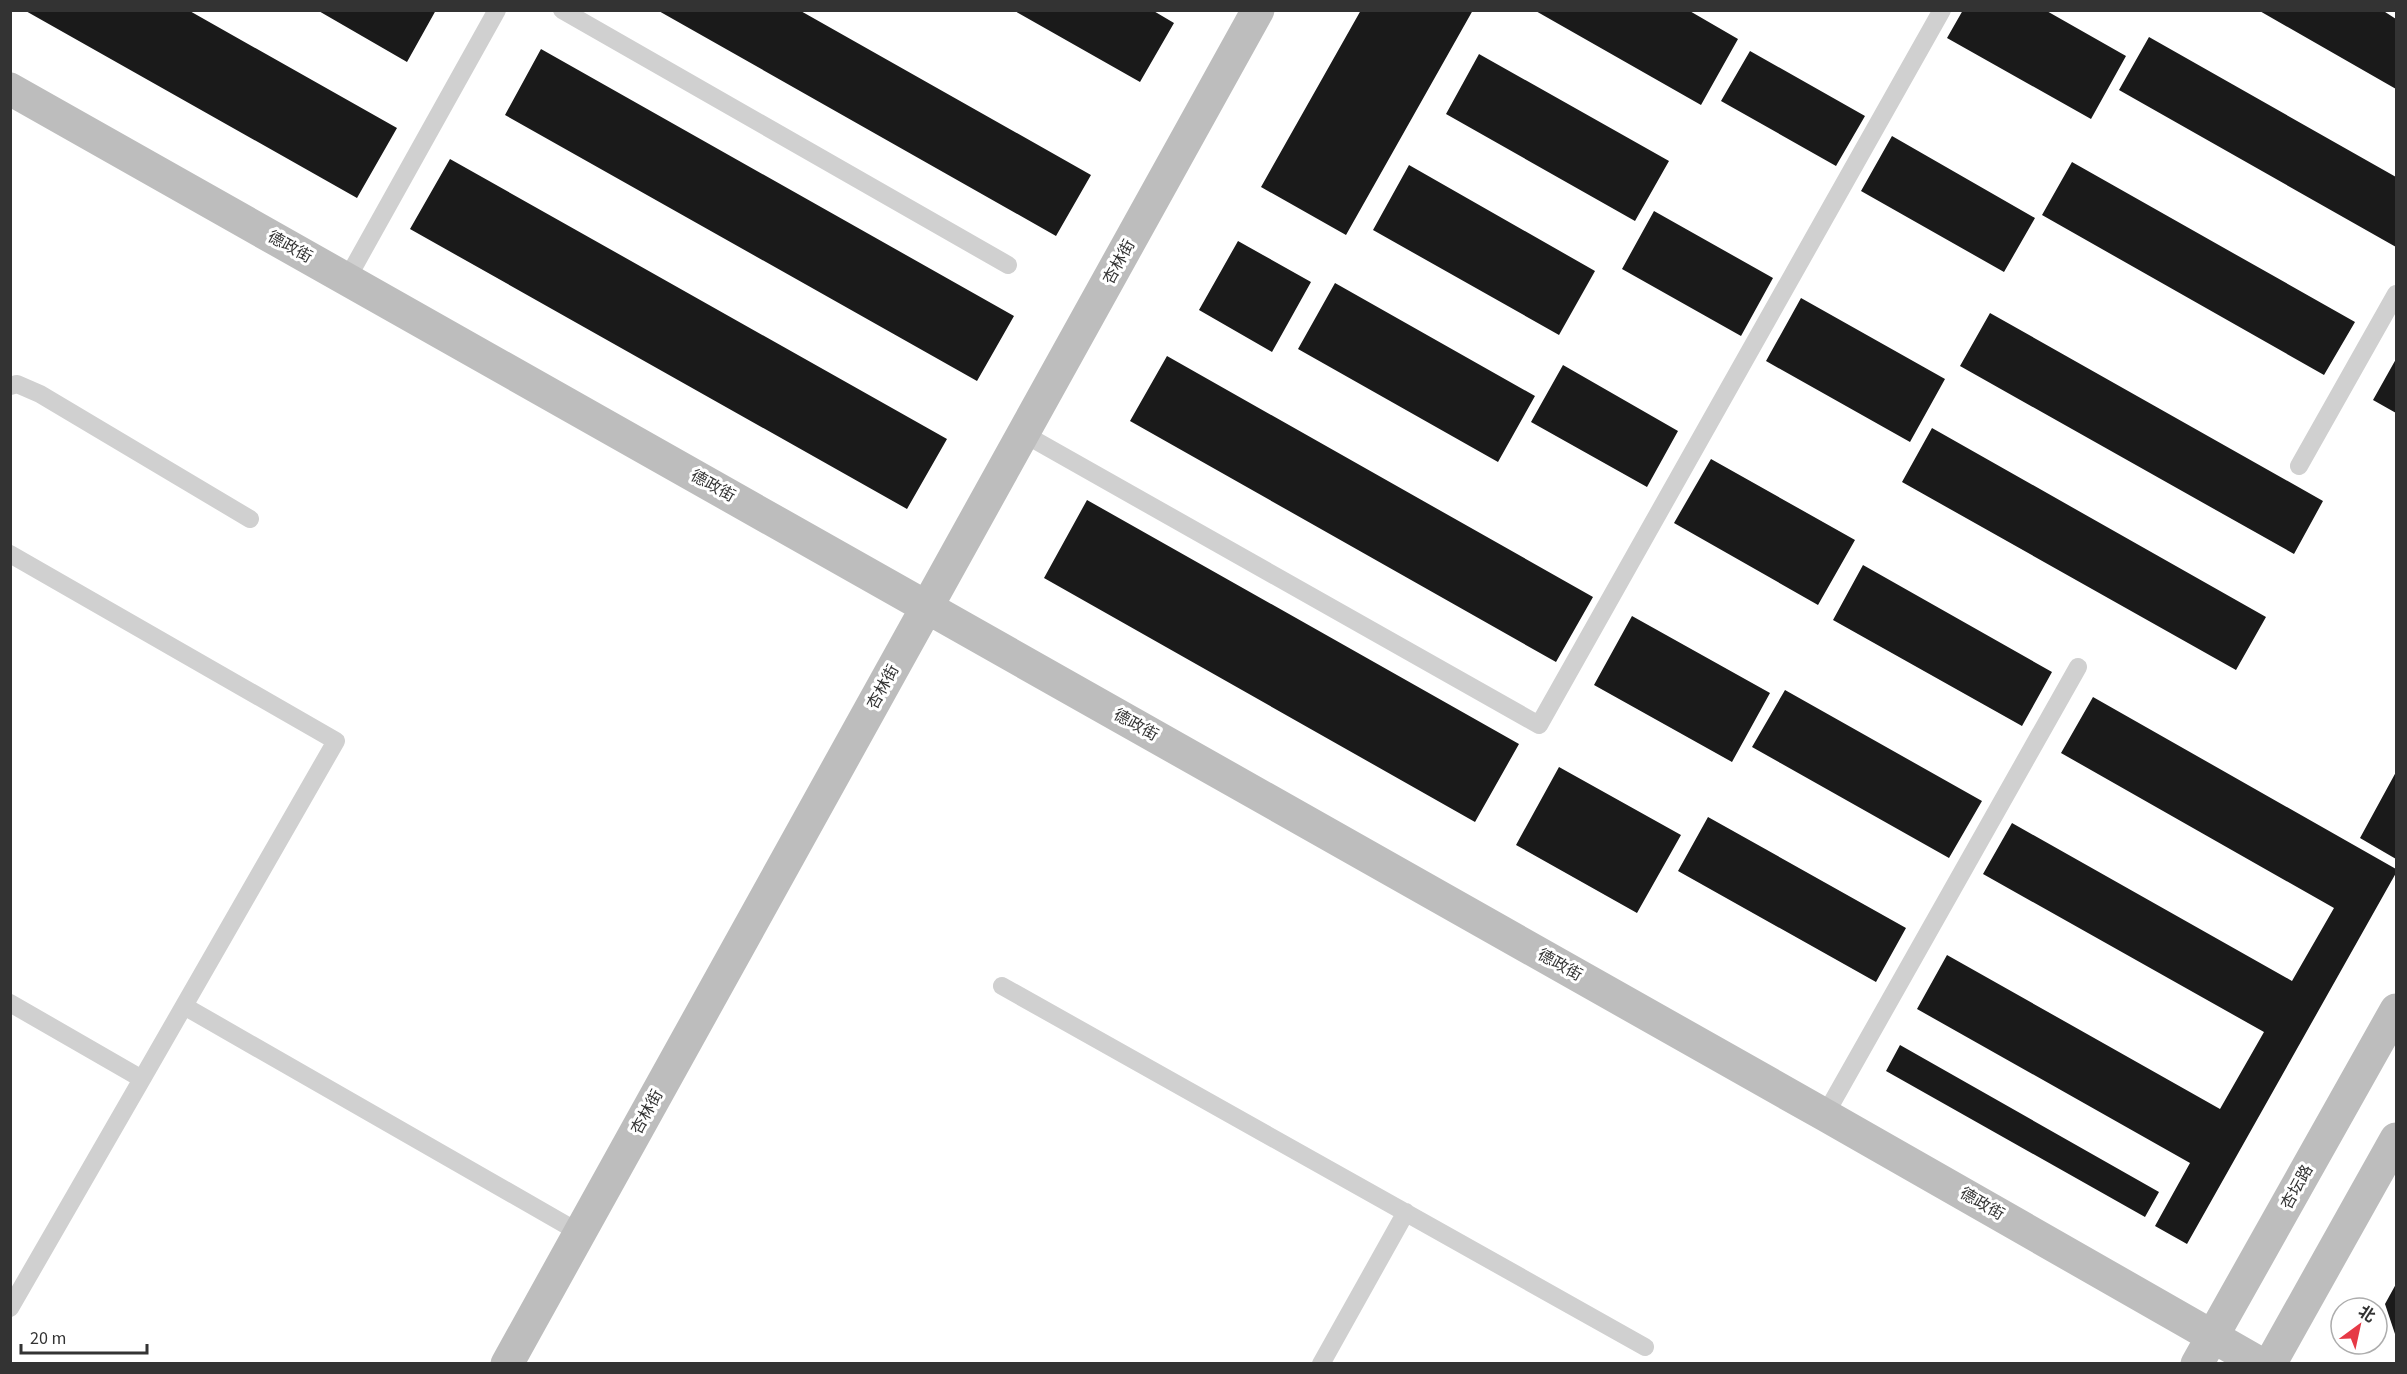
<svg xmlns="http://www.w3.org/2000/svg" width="2407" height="1374" font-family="'Source Sans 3','Noto Sans SC',sans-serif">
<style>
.building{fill:#1a1a1a}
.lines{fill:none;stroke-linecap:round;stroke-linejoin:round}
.lane{stroke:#d0d0d0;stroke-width:18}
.secondary{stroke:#bdbdbd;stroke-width:33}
.labels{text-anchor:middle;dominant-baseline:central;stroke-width:6;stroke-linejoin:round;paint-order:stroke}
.street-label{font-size:16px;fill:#333;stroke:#fff}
</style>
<rect width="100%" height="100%" fill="#fff"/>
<path class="building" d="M24,10H188L397,128L357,198Z
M317,10H436L407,62Z
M657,10H799L1091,175L1056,236Z
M1013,10H1152L1174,23L1140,82Z
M1361,10H1473L1346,235L1261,187Z
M1534,10H1688L1738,39L1701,105Z
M1963,10H2045L2126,56L2091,119L1947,38Z
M2258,10H2382L2396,19V89Z
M2149,37L2396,177V247L2119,90Z
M541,49L1014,316L977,381L505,115Z
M1750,51L1865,116L1836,166L1721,101Z
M1479,54L1669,161L1635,221L1446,114Z
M1892,136L2035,218L2004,272L1861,191Z
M450,159L947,439L907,509L410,229Z
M2072,162L2355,322L2324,375L2042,215Z
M1409,165L1595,271L1559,335L1373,230Z
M1654,211L1773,278L1741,336L1622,269Z
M1238,241L1311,282L1272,352L1199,310Z
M1335,283L1535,396L1498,462L1298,349Z
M1801,298L1945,379L1910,442L1766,361Z
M1990,313L2323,501L2294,554L1960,366Z
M1167,356L1593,597L1556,662L1130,421Z
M2396,359V413L2373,400Z
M1563,365L1678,431L1647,487L1531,422Z
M1932,428L2266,617L2236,670L1902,482Z
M1711,459L1855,540L1818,605L1674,523Z
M1087,500L1519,744L1475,822L1044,578Z
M1863,565L2052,672L2022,726L1833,620Z
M1632,616L1770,693L1732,762L1594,685Z
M1785,690L1982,801L1949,858L1752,747Z
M2093,697L2396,869V873L2187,1244L2155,1226L2190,1163L1917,1009L1947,955L2220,1109L2264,1032L1983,874L2012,823L2292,981L2334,908L2061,753Z
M1559,767L1681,835L1637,913L1516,845Z
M2396,772V859L2360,838Z
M1708,817L1906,928L1876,982L1678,871Z
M1900,1045L2159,1192L2145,1217L1886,1071Z
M2396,1284V1337L2385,1304Z"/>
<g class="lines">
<path class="lane" d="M562,10L1008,265
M347,279L497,10
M10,386L17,384L40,394L250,519
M1024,434L1539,725L1942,10
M2299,466L2396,294
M10,554L336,741L142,1079L10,1003
M1002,986L1645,1347
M184,1006L580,1233
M1825,1115L2078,667
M10,1308L142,1079
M1321,1364L1406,1212"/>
<path class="secondary" d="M10,89L1825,1115L2261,1364
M507,1364L1258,10
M2197,1364L2396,1010
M2270,1364L2396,1139"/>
</g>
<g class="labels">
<g class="street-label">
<text transform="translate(290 247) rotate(29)">德政街</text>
<text transform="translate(1119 262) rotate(-61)">杏林街</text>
<text transform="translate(713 486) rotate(29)">德政街</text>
<text transform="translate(883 687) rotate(-61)">杏林街</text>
<text transform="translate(1136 725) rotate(29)">德政街</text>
<text transform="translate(1560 965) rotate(29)">德政街</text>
<text transform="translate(647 1112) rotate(-61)">杏林街</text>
<text transform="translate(2297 1187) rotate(-61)">杏坛路</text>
<text transform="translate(1982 1204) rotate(30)">德政街</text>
</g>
</g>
<rect width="2407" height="1374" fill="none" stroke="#333333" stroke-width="24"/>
<g transform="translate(2359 1326) rotate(33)"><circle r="28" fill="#ffffff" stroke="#adadad" stroke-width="1.5"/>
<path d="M0-4.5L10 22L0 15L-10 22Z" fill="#e63946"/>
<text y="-9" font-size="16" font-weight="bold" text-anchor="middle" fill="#333333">北</text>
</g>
<path d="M21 1344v9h126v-9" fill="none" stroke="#333333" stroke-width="3"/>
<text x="30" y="1344" font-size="18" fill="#333333" stroke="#ffffff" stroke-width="4.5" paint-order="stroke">20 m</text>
</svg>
